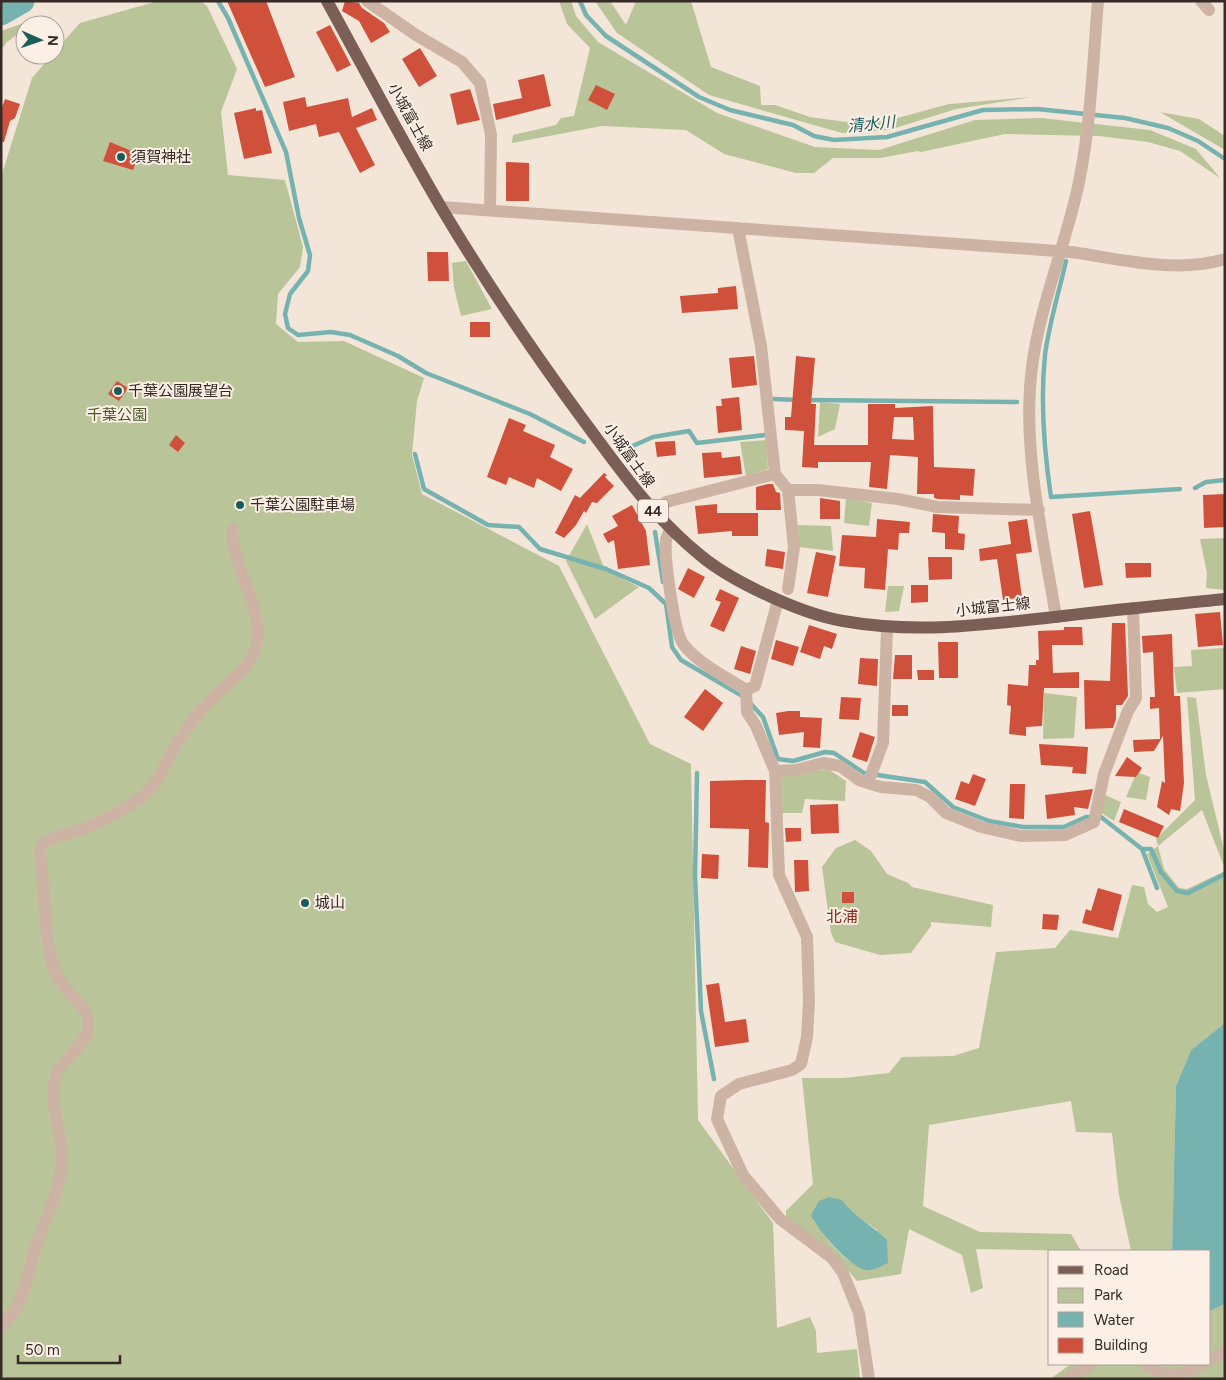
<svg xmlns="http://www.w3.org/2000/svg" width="1226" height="1380" font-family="Figtree,'Noto Sans JP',sans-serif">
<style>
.green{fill:#b9c498;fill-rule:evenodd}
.water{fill:#76b3b0}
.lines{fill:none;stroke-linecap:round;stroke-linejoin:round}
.stream{stroke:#76b3b0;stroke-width:4.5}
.river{stroke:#76b3b0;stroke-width:25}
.building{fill:#d0513b;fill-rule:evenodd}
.minor{stroke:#cdb3a4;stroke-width:12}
.major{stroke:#7b5f56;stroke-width:12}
.poi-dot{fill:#185d5a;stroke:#fbefe6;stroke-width:2}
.labels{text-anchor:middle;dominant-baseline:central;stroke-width:4;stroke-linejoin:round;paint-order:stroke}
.shield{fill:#fbefe6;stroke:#726560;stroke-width:1}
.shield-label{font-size:14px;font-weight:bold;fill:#372a26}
.street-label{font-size:15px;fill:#372a26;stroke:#fbefe6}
.poi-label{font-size:15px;fill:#372a26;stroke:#fbefe6;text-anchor:start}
.park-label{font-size:15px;fill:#4b5828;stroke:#fbefe6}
.water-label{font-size:16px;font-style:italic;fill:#185d5a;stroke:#fbefe6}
.neighbourhood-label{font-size:16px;fill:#8d2919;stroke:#fbefe6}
</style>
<rect width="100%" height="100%" fill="#f4e5d9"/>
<path class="green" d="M158,1H200L207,6L237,69L221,112L228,175L285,180L303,247L300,267L278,294L276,324L298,342L344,341L424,378L417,401L412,455L422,494L559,566L650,744L691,764L698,1120L773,1223L777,1328L810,1317L816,1331L817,1353L857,1349L860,1379H1V177L32,78L52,55H55V51L80,23Z
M559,1H571L576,16L598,42L717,113L815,147L879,150L975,120L1041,118L1150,130L1196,149L1220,178L1180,151L1148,142L1099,136L1005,134L921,152L918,151L880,158H833L814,173H796L724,154L686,130L602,126L512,143L513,135L556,125L561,118L574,116L590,48L567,24Z
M595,1H610L626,25L636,1H691L711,67L760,86L761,105H775L810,117L854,123L890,120L949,104L1032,97L956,109L889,130L842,133L709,95L617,33Z
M44,16L31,25H25V29L7,42L1,50V31Z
M1160,112L1199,119L1225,136V150Z
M466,261L492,309L461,316L454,288L452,263Z
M820,402L840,404L835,429L818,437Z
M766,440L768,469L746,476L740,442Z
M846,498L872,503L869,526L844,523Z
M587,524L605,570L639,587L595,619L566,561Z
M798,525L831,526L833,551L799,547Z
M1225,538V590L1206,588L1207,573L1200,539Z
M888,586H904L899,611L885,612Z
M1225,648V689L1177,693L1174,667L1192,666L1191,650Z
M1044,693L1077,697L1074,738L1043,739Z
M1187,697L1196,698L1206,775L1225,854V869L1202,810L1158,846L1164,869L1179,888L1187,889L1225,871V1023L1191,1050L1176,1086L1172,1251H1131L1119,1195L1112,1133L1076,1132L1071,1101L929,1125L923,1206L980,1232L1071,1234L1081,1251L976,1249L983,1288L971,1293L962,1255L909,1229L901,1274L857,1281L834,1254L786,1217V1211L813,1184L802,1078H844L889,1073L902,1057L953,1056L979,1048L996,952L1055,948L1070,930L1118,938L1132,885L1144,887L1148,904L1157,912L1168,907L1147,854L1158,846L1156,839L1195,800ZM842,1200L850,1212L877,1230L874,1269C850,1272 826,1238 813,1220Z
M828,769L846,781L845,801L805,799L802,813H782L780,775Z
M1137,772L1150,777L1146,800L1126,797Z
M1105,795L1121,802L1114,821L1100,812Z
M855,840L871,851L887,874L908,883L912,887L993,905L991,927L931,922V926L911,953L880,955L835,942L831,933L822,867L836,848Z
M1225,1304V1379H1050L1071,1364H1210V1311Z"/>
<path class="water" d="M1225,1023V1304L1210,1311V1251H1172L1176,1086L1191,1050Z
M829,1197L842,1200C854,1217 872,1225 887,1240L888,1263C881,1266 874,1271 866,1270C851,1268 816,1229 811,1215L819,1201Z"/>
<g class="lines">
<path class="stream" d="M218,1L228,18L286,152L299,218L310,255L308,271L290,294L285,314L288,328L298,335L331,332L350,335L398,356L426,373L530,414L584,442
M580,1L586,15L606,36L699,97L730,110L793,125L814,136L834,140L887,137L983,110L1037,109L1125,118L1168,128L1198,141L1225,159
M1066,261C1059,292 1049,324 1045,355C1040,403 1044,450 1051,497L1180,489
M774,399L798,400
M806,400L1017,402
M626,449L653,437L689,431L697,443L765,435
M415,454L424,489L488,525L519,527L540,549L606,569L649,588L666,604
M1195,488L1206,482L1225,480
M655,532L663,582
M666,604L672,647L681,660L744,697
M750,703L763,717L778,759L793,761L825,752L834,753L864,773L925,782L953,807L989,821L1023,827H1064L1086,817H1101L1142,849L1157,888
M697,773L695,876L701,1011L714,1079
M1142,849H1151L1161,872L1177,891L1188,893L1225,874"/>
<path class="river" d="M1,13L22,1"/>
</g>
<path class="building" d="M227,1H266L295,77L265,87Z
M345,1L359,3L362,8L384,23L390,32L371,43L359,21L342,11Z
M330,25L351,65L337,72L316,32Z
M420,48L437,76L419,87L402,59Z
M544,74L551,106L496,120L493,104L522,98L518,80Z
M596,85L615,94L607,110L588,100Z
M470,89L480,120L457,125L450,94Z
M305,97L307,107L348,98L352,117L372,108L377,120L356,128L375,165L360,173L339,132L319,137L316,124L289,131L283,102Z
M5,99L20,104L15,118L10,121L4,142H1V110Z
M256,108V111L262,110L272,153L244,159L234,113Z
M110,142L139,154L133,170L103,161Z
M506,162L529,163V201H506Z
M427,252H448L449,281H428Z
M736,286L738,309L682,313L680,296L718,293V288Z
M470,322H490V337H470Z
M754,356L757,385L732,388L729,358Z
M796,356L815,358L811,404H816L814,445H868V404H895V408L933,406L934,467L975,469L973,496L960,495V500L938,499L934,498V494H917L918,457L890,455L887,489L869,487L871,462H818V468L802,467L804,431L785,430V417H791ZM894,417H913L914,440L892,439Z
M117,381L128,388L119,401L108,394Z
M739,397L742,430L718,433L716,406H722L721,399Z
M509,418L526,425L523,431L555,445L550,457L573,469L561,491L537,478L534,488L509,477L506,485L487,477Z
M176,435L185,443L178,452L169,445Z
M675,441L676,455L657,457L655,442Z
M721,452L722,458L740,456L742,474L704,478L702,453Z
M604,473L607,475L605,477L614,486L597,503L592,502L586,513L584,511L576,525L564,538L555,533L575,495L580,498Z
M768,484H773L776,492L780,493L781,510H756V487Z
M1225,494V527L1204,528L1203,495Z
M820,498L840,501V519H820Z
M717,504V513H758V536H732V531L698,534L695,506Z
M632,505L646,531L650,565L618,569L614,540L608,543L603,534L618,526L612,516Z
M1090,511L1103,585L1084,588L1072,514Z
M933,514L959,516L958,533L965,534L964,550L945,549V533L932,532Z
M877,519L910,522L909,533H899L898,550L888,549L885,590L864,588L865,568L839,566L842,535L876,537Z
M1027,519L1032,552L1016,554L1022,597L1003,600L997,559L980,561L979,549L1011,544L1008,522Z
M767,549L785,552L783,569L765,566Z
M816,552L836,556L828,597L807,593Z
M928,557H952V579L929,580Z
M1125,563H1151V577L1126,578Z
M688,568L705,577L694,598L678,589Z
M911,585H928V602L911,603Z
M720,589L739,598L724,632L710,626L721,602L715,600Z
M1220,612L1223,645L1198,647L1195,614Z
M1112,623H1125L1128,696L1122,705H1116V719L1113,728L1085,729L1084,680L1110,681Z
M809,625L837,634L832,649L824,646L820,659L800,652Z
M1064,627H1082L1083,645H1052L1053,673L1079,672V688H1044L1042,726L1026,727V736L1009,734L1011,706L1007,705L1008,684L1028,686L1029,665H1036V660H1039L1038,631L1064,630Z
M1172,634L1174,696H1180L1184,783L1180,811L1171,809L1169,815L1157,807L1162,781L1165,783L1163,736L1154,751L1134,752L1133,740L1160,739L1159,708L1150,709V697H1155L1153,652L1143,653L1142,636Z
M776,640L799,647L793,666L771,659Z
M938,642H958V678H939Z
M741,646L756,651L750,674L734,669Z
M895,655H912V679H893Z
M860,658L878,659L877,686L858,684Z
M917,670H934V680H918Z
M705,689L723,703L703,731L684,717Z
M841,697L861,698L859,720L839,719Z
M892,705H908V716H892Z
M788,711H800V717L822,718L820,748L803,747L804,732L779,735L776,713Z
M860,732L875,737L867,762L852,757Z
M1039,744L1088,747L1086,774L1072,773L1073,767L1041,765Z
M1127,757L1142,768L1136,777L1115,776Z
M973,774L986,779L975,806L955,799L961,781L969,784Z
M747,780H766L765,822L769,823L768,868L748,867L749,829L710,828V781Z
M1010,784H1025L1024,819L1009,818Z
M1093,789L1088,809L1074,807L1075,815L1047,819L1045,795Z
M838,804L839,833L811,834L810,805Z
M1124,809L1164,826L1158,838L1119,822Z
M785,828H801V841L786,842Z
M702,854L719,855L718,879L701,878Z
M794,860H808L809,891L795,892Z
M1098,888L1122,895L1113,931L1082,923L1086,909L1091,911Z
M842,892H854V903H842Z
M1043,914L1059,915L1057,930L1042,929Z
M719,983L725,1022L746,1019L749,1042L715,1047L706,985Z"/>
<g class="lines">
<path class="minor" d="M367,1L416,35L462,62L480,83L491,135L490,210
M1201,1L1209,10
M441,207L1071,252C1120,259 1176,274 1225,259
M738,228L761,346L775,474L788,490H818L898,499L937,507L1039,510
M788,490L794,547L788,589
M656,515L666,502L775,474
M670,529C669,533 667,536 666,540C664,556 674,634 684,645C699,664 726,677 746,690
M1056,617C1044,543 1025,462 1030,388C1034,317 1065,250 1079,182C1091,123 1093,61 1098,1
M746,690L747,712L756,726L775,771L779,875L807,937L809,1001L807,1037L801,1064L792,1070L739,1084L721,1096L717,1119L743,1175L780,1219L832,1258L843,1273L859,1313L869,1379
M746,690L755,686L778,600
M775,771L796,770L823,763L840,766L859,780L868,783L881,787L916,790L930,797L946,813L981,827L1021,836L1065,835L1094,822L1104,774L1128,711L1136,698L1133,608
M868,783L883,743L887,628
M1,1327C22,1308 27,1279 34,1252C43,1220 61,1193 62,1158C62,1133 49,1105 55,1079C60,1056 93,1045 88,1018C84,1002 60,989 54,969C44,938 45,887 40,853L42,844C56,835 73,833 88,827C105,820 123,810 138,800C157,788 165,763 176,745C184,732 193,719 203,708C223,684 256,670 258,635C259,602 228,554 233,529
M1210,1360L1225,1351
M1145,1364C1165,1380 1180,1377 1203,1364
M1068,1379L1091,1364"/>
<path class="major" d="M327,1C365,70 402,141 442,209C485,281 532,350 581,417C619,468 650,514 700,555C732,582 802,614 843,621C917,634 982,625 1055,617C1112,610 1168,605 1225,599"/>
</g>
<g class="poi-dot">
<circle cx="121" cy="157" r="5"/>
<circle cx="118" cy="391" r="5"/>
<circle cx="240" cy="505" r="5"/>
<circle cx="305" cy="903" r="5"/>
</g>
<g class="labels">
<rect class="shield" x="638" y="499.5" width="30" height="23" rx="4"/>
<g class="shield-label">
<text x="653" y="511">44</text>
</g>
<g class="street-label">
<text transform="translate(410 117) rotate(61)">小城富士線</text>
<text transform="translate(629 455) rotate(54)">小城富士線</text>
<text transform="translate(993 607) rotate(-6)">小城富士線</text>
</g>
<g class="poi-label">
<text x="131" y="157">須賀神社</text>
<text x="128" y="391">千葉公園展望台</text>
<text x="250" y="505">千葉公園駐車場</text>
<text x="315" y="903">城山</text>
</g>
<g class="park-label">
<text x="117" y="415">千葉公園</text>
</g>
<g class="water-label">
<text transform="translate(871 124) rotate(-6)">清水川</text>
</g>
<g class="neighbourhood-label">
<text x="842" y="916">北浦</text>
</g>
</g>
<rect width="1226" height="1380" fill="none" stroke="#372a26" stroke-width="5"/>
<rect x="1048" y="1250" width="162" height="115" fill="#fbefe6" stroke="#ada099"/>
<rect x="1058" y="1266" width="25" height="8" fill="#7b5f56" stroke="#ada099"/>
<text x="1094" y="1275" font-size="15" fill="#372a26">Road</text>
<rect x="1058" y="1288" width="25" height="15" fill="#b9c498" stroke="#ada099"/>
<text x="1094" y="1300" font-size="15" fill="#372a26">Park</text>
<rect x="1058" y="1312" width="25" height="15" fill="#76b3b0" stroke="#ada099"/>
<text x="1094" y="1325" font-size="15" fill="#372a26">Water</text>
<rect x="1058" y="1338" width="25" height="15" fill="#d0513b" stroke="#ada099"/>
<text x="1094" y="1350" font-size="15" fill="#372a26">Building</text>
<g transform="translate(40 40) rotate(92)"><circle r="24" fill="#fbefe6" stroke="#ada099"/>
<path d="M0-4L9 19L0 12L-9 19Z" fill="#185d5a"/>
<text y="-8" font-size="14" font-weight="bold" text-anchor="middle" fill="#372a26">N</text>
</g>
<path d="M18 1355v8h102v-8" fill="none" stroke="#372a26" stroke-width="2.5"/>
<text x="25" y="1355" font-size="15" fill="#372a26" stroke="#fbefe6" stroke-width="4" paint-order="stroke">50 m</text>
</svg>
